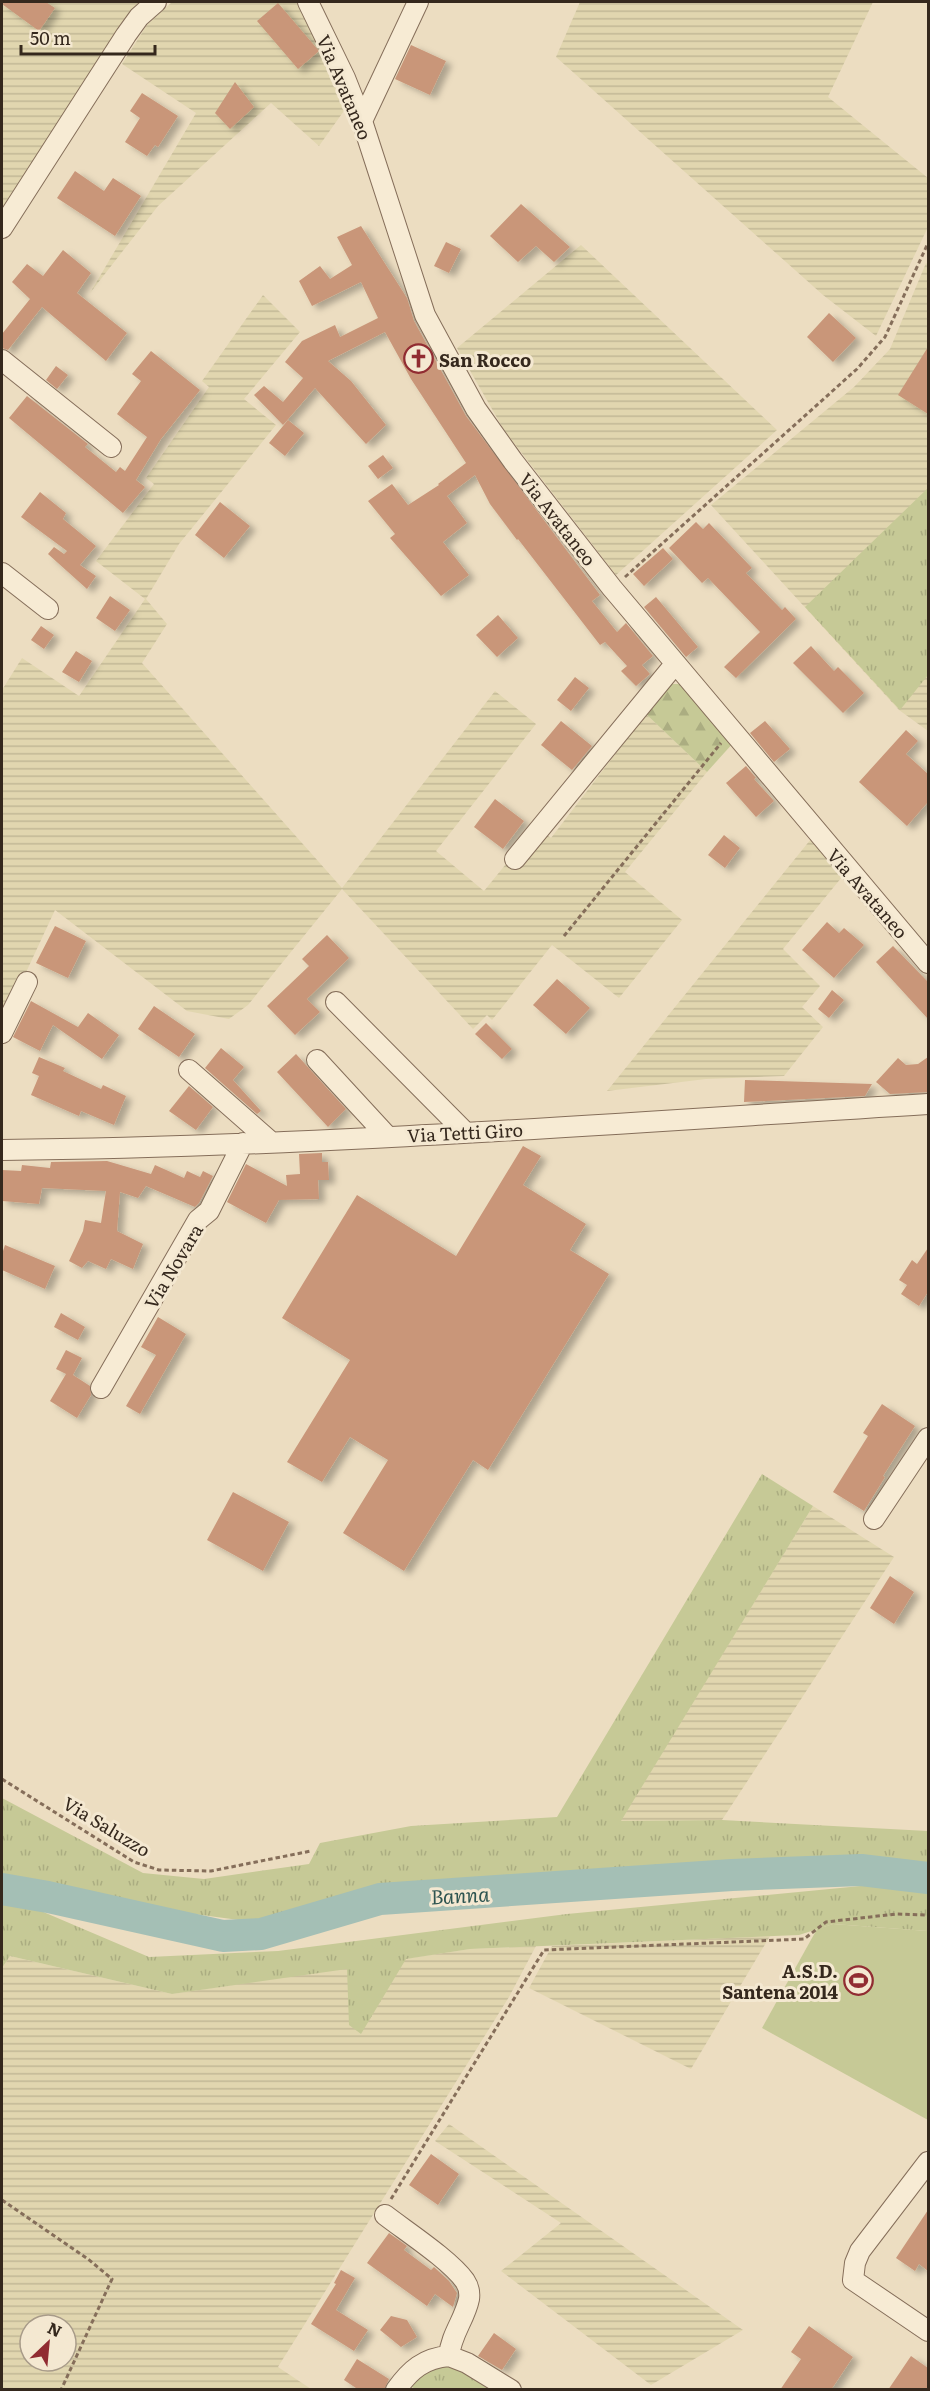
<svg xmlns="http://www.w3.org/2000/svg" width="930" height="2391" font-family="Literata,serif">
<style>
.farmland{fill:url(#farmland-rules);fill-rule:evenodd}
.grass{fill:url(#grass-tufts)}
.forest{fill:url(#forest-firs)}
.pitch{fill:#c6c996}
.lines{fill:none;stroke-linecap:round;stroke-linejoin:round}
.river{stroke:#a4bfb5;stroke-width:32}
.building{fill:#c99679;filter:url(#shadow)}
.minor-casing{stroke:#856e5a;stroke-width:22}
.path{stroke:#856e5a;stroke-width:3;stroke-dasharray:4.5 3;stroke-linecap:butt}
.minor{stroke:#f7ebd4;stroke-width:20}
.labels{text-anchor:middle;dominant-baseline:central;stroke-width:6;stroke-linejoin:round;paint-order:stroke}
.street-label{font-size:18px;fill:#35281d;stroke:#f4e8d1}
.poi-label{font-size:18px;font-weight:bold;fill:#35281d;stroke:#f4e8d1;text-anchor:start}
.water-label{font-size:20px;font-style:italic;fill:#2d5450;stroke:#f4e8d1}
</style>
<defs>
<pattern id="farmland-rules" width="6" height="5" patternUnits="userSpaceOnUse" patternTransform="scale(1.5)"><rect width="6" height="5" fill="#e1d6af"/><path d="M0 2.5h6" fill="none" stroke="#c2b896"/></pattern>
<pattern id="grass-tufts" width="24" height="20" patternUnits="userSpaceOnUse" patternTransform="scale(1.5)"><rect width="24" height="20" fill="#c6c996"/><path d="M3 7l-1-3M5 7V3M7 7l1-3M15 17l-1-3M17 17v-4M19 17l1-3" fill="none" stroke="#abad81"/></pattern>
<pattern id="forest-firs" width="22" height="20" patternUnits="userSpaceOnUse" patternTransform="scale(1.5)"><rect width="22" height="20" fill="#c6c996"/><path d="M5 1l3.5 6h-7zM16 11l3.5 6h-7z" fill="#abad81"/></pattern>
<filter id="shadow"><feDropShadow dx="6" dy="4" stdDeviation="3" flood-color="#0004"/></filter>
</defs>
<rect width="100%" height="100%" fill="#ecddc1"/>
<path class="farmland" d="M2,2H150L6,208L2,204Z
M172,2H300L329,61L346,108L319,146L271,103L158,206L90,293L196,113L122,64L147,25Z
M580,2H873L828,97L928,178V227L876,336L823,295L556,57Z
M581,245L777,430L616,575L504,430L457,348Z
M926,263L928,265V731L899,710L711,505L854,387L890,349Z
M263,295L300,332L244,399L276,425L179,544L146,599L167,624L142,663L342,888L495,691L536,724L436,851L484,891L536,827L551,838L646,714L707,772L625,872L682,920L619,998L552,945L492,1020L487,1015L473,1029L342,889L248,1005L229,1019L187,1011L55,910L2,1024V690L22,658L79,696L145,599L96,561L154,484L146,478L209,387L202,381Z
M811,839L842,877L783,949L820,986L802,1007L823,1027L784,1076L706,1079L607,1091Z
M813,1506L894,1557L722,1820L620,1821Z
M770,1936L691,2069L529,1988L552,1946Z
M536,1946L509,1997L278,2367L311,2389L2,2390V1968L10,1956L172,1994L470,1949ZM30,2325H66V2361H30Z
M449,2124L573,2211L743,2330L651,2385L501,2271L561,2223L435,2141Z"/>
<path class="grass" d="M928,488V675L900,710L805,607Z
M762,1474L813,1506L621,1821L722,1820L928,1831V1868L810,1861L605,1880L370,1894L254,1922L96,1901L2,1877V1798L143,1873L204,1879L309,1864L320,1843L411,1826L557,1817Z
M871,1885L928,1891V1931L833,1924L799,1935L470,1949L406,1959L361,2034L349,2025L347,1969L172,1994L10,1956L2,1968V1903L27,1905L149,1957L278,1951L567,1914Z
M439,2363L460,2367L498,2389H415L406,2383Z"/>
<path class="forest" d="M669,684H683L734,742L707,772L646,714Z"/>
<path class="pitch" d="M833,1924L928,1931V2120L762,2028L817,1929Z"/>
<g class="lines">
<path class="river" d="M2,1889L48,1897L223,1936L261,1934L380,1899L732,1875L861,1870L928,1878"/>
</g>
<path class="building" d="M2,2H46L55,8L39,31L2,4Z
M278,3L319,51L298,69L257,21Z
M411,45L446,61L430,95L395,79Z
M235,82L254,107L230,129L215,113Z
M142,93L178,116L158,147L155,145L147,156L125,142L140,118L130,111Z
M75,171L104,191L113,178L141,196L115,236L57,198Z
M521,204L570,247L554,262L536,246L518,262L490,236Z
M361,226L407,298L414,321L466,416L600,595L592,601L617,632L626,623L653,656L642,665L650,674L636,686L621,671L627,666L605,642L600,645L518,539L517,540L490,504L475,475L447,496L467,523L443,542L469,575L441,596L390,538L395,534L368,501L392,484L408,505L439,485L438,484L466,463L411,379L385,332L328,361L351,381L386,425L366,444L315,388L283,425L254,395L264,386L283,402L303,378L285,362L302,341L335,325L340,337L378,318L361,282L312,306L299,281L320,266L330,279L352,265L337,237Z
M446,242L461,249L449,273L434,266Z
M63,250L91,273L77,293L127,333L106,361L42,307L8,350L2,348V334L30,299L12,282L27,264L43,276Z
M829,313L856,338L833,362L807,337Z
M928,347V414L898,395Z
M151,351L200,390L161,439L136,480L145,487L123,513L9,418L27,396L88,444L85,447L116,472L120,467L125,471L147,437L117,414L141,381L132,374Z
M56,366L68,375L57,389L46,380Z
M288,420L304,433L285,456L269,443Z
M383,455L393,468L378,479L368,466Z
M40,492L66,513L63,519L96,546L80,565L96,576L87,589L48,554L54,547L64,554L67,551L21,517Z
M220,502L250,526L224,558L195,535Z
M696,522L703,529L709,523L752,568L746,573L782,610L785,607L796,619L736,678L724,667L760,632L708,578L702,583L669,548Z
M663,548L673,559L644,586L633,574Z
M110,596L130,610L115,631L96,618Z
M656,597L698,647L686,657L644,607Z
M498,615L518,638L497,657L476,635Z
M41,626L54,635L44,649L31,640Z
M811,646L834,671L838,667L864,693L843,713L793,663Z
M76,651L92,661L79,682L62,672Z
M575,677L589,688L571,711L557,700Z
M561,721L592,746L572,770L541,745Z
M765,721L790,749L774,762L750,733Z
M906,730L918,741L906,754L928,774V802L907,826L859,782Z
M746,766L756,778L754,779L774,801L756,817L726,783Z
M495,799L524,821L503,849L474,827Z
M724,835L740,848L725,868L708,855Z
M827,922L839,933L844,928L864,945L834,978L802,950Z
M55,926L86,941L68,978L36,963Z
M327,935L349,958L307,999L320,1012L295,1035L267,1006L309,966L302,959Z
M893,946L928,982V1019L876,962Z
M557,979L590,1008L566,1034L533,1005Z
M832,990L844,1000L829,1018L818,1009Z
M31,1001L78,1027L88,1013L119,1035L102,1059L53,1025L40,1051L13,1037Z
M154,1006L195,1034L179,1057L138,1029Z
M486,1023L512,1049L502,1059L475,1034Z
M221,1048L244,1067L233,1080L261,1111L257,1114L205,1068Z
M296,1054L346,1109L328,1127L277,1072Z
M39,1057L65,1068L63,1071L101,1089L103,1085L126,1096L114,1125L81,1111L79,1116L31,1095L39,1076L32,1073Z
M928,1057V1092L890,1094L876,1082L898,1058L906,1065L918,1064Z
M745,1080L872,1084L865,1096L744,1102Z
M189,1086L213,1107L196,1130L169,1111Z
M523,1146L541,1156L523,1185L586,1224L570,1250L609,1274L488,1470L473,1460L404,1571L343,1533L388,1460L350,1437L322,1482L287,1462L350,1360L282,1318L357,1195L456,1256Z
M322,1153V1162H328L329,1180H318L319,1199L279,1200L266,1223L227,1202L246,1164L287,1186L286,1175L300,1174L299,1154Z
M107,1161L151,1174L155,1165L184,1178L187,1171L200,1177L203,1171L213,1176L199,1203L195,1207L146,1186L138,1198L120,1192L117,1231L143,1244L133,1269L111,1259L106,1269L88,1261L82,1268L69,1261L83,1231L85,1220L101,1223L106,1191L42,1188L39,1204L2,1201V1170L21,1171L22,1165L50,1168L51,1162Z
M5,1245L55,1266L45,1289L2,1270V1254Z
M928,1248V1292L919,1306L901,1294L907,1285L899,1280L912,1260L917,1264Z
M61,1313L85,1327L78,1340L54,1327Z
M158,1317L186,1334L140,1414L126,1406L156,1355L141,1347Z
M66,1350L82,1358L73,1375L90,1386L91,1395L77,1418L50,1401L66,1374L56,1369Z
M882,1404L915,1426L883,1476L885,1477L864,1511L833,1492L868,1436L863,1433Z
M233,1492L289,1522L263,1571L207,1540Z
M890,1576L914,1592L894,1624L870,1608Z
M431,2154L459,2174L438,2205L409,2185Z
M928,2210V2271L919,2264L915,2271L896,2258Z
M389,2233L407,2246L404,2250L431,2270L434,2267L449,2281L457,2293L453,2307L435,2294L427,2306L367,2263Z
M341,2270L355,2278L336,2310L368,2330L354,2351L311,2324L336,2284L334,2283Z
M391,2316L407,2320L417,2337L401,2347L380,2330Z
M809,2326L853,2357L831,2390H780L801,2359L791,2352Z
M494,2333L516,2349L502,2370L478,2356Z
M911,2356L928,2368V2390H888Z
M357,2359L389,2379L384,2390H359L344,2380Z"/>
<g class="lines">
<defs>
<path id="minor" d="M308,2L345,78L362,121L425,315L476,409L513,461L612,588L928,963
M362,121L418,2
M2,228L126,35L139,17L156,2
M2,360L111,447
M2,573L48,609
M515,859L675,664
M336,1002L465,1132
M2,1033L27,982
M317,1060L387,1136
M189,1070L271,1142
M2,1150C311,1147 620,1123 928,1104
M101,1388L198,1220L209,1211L243,1143
M874,1519L928,1438
M928,2162L860,2251L855,2263L853,2280L928,2331
M385,2215C407,2232 450,2260 465,2281C469,2287 470,2292 469,2299C465,2319 451,2334 449,2356L467,2363L511,2390
M396,2390C410,2370 424,2358 449,2356"/>
</defs>
<use href="#minor" class="minor-casing"/>
<path class="path" d="M625,577L857,369L885,337L928,243
M564,936L721,743
M2,1779L134,1862L159,1870L211,1871L311,1851
M391,2199L544,1950L804,1939L826,1922L896,1914L928,1915
M2,2200L88,2259L112,2279L61,2390"/>
<use href="#minor" class="minor"/>
</g>
<defs>
<symbol id="church-ring" viewBox="-11 -11 22 22"><circle r="9.5" fill="#f4e8d1" stroke="#912c32" stroke-width="1.5"/><path d="M-1.2-6h2.4v3.5h3.3v2.4h-3.3V6h-2.4V-.1h-3.3v-2.4h3.3Z" fill="#912c32"/></symbol>
<symbol id="stadium-ring" viewBox="-11 -11 22 22"><circle r="9.5" fill="#f4e8d1" stroke="#912c32" stroke-width="1.5"/><path d="M0-5a6.5 5 0 1 0 0 10a6.5 5 0 1 0 0-10ZM-3.5-1.8h7v3.6h-7Z" fill="#912c32"/></symbol>
</defs>
<g fill-rule="evenodd">
<use href="#church-ring" x="402" y="342" width="33" height="33"/>
<use href="#stadium-ring" x="842" y="1964" width="33" height="33"/>
</g>
<g class="labels">
<g class="street-label">
<text transform="translate(345 87) rotate(67)">Via Avataneo</text>
<text transform="translate(558 519) rotate(52)">Via Avataneo</text>
<text transform="translate(868 893) rotate(49)">Via Avataneo</text>
<text transform="translate(465 1132) rotate(-3)">Via Tetti Giro</text>
<text transform="translate(173 1266) rotate(-59)">Via Novara</text>
<text transform="translate(107 1826) rotate(31)">Via Saluzzo</text>
</g>
<g class="poi-label">
<text x="439" y="359">San Rocco</text>
<text x="838" y="1970" text-anchor="end">A.S.D.<tspan x="838" dy="21">Santena 2014</tspan></text>
</g>
<g class="water-label">
<text transform="translate(460 1894) rotate(-3)">Banna</text>
</g>
</g>
<rect width="930" height="2391" fill="none" stroke="#35281d" stroke-width="6"/>
<g transform="translate(48 2343) rotate(26)"><circle r="28" fill="#f4e8d1" stroke="#a89b89" stroke-width="1.5"/>
<path d="M0-4.5L10 22L0 15L-10 22Z" fill="#912c32"/>
<text y="-9" font-size="16" font-weight="bold" text-anchor="middle" fill="#35281d">N</text>
</g>
<path d="M21 45v9h134v-9" fill="none" stroke="#35281d" stroke-width="3"/>
<text x="30" y="45" font-size="18" fill="#35281d" stroke="#f4e8d1" stroke-width="4.5" paint-order="stroke">50 m</text>
</svg>
